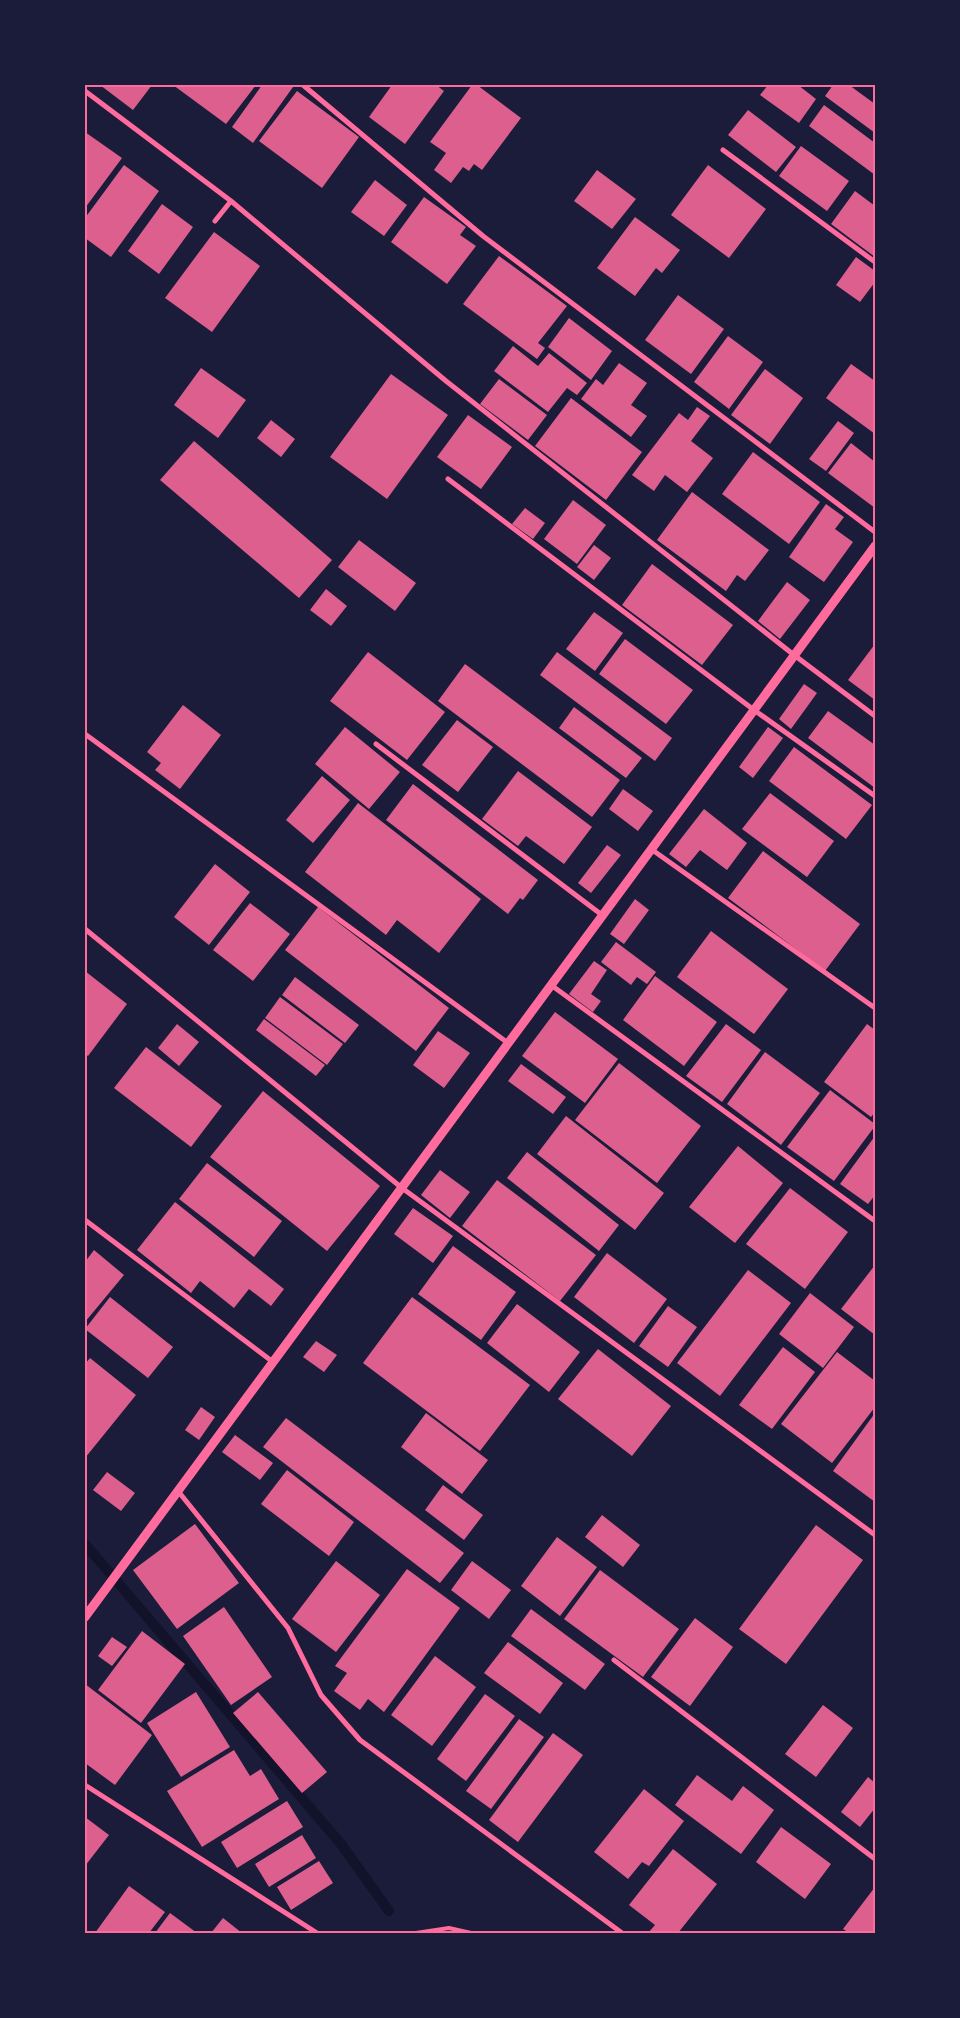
<svg xmlns="http://www.w3.org/2000/svg" width="960" height="2018" font-family="'Roboto Condensed',sans-serif">
<style>
.lines{fill:none;stroke-linecap:round;stroke-linejoin:round}
.stream{stroke:#12122b;stroke-width:10}
.building{fill:#dd5f8e}
.service{stroke:#ff6b9d;stroke-width:4}
.minor{stroke:#ff6b9d;stroke-width:5}
.tertiary{stroke:#ff6b9d;stroke-width:9}
.neatline{fill:none;stroke:#ff6b9d;stroke-width:2}
</style>
<rect width="100%" height="100%" fill="#1b1b3a"/>
<g class="lines">
<path class="stream" d="M85,1544L341,1844L389,1911"/>
</g>
<path class="building" d="M100,85H152L133,110Z
M173,85H256L226,124Z
M262,85H290L293,87L253,143L232,127Z
M392,85H436L444,91L405,144L369,117Z
M472,85H477L521,118L482,170L474,164L469,171L463,167L451,183L434,170L446,153L430,142Z
M768,85H798L816,99L799,123L760,95Z
M833,85H849L875,104V133L825,96Z
M297,91L359,137L322,188L259,141Z
M824,105L875,143V175L809,126Z
M748,110L796,147L776,172L728,135Z
M85,132L122,158L85,208Z
M801,146L849,181L827,211L779,176Z
M124,165L159,191L111,257L85,238V218Z
M708,165L766,209L729,258L671,215Z
M597,170L636,199L612,229L574,201Z
M375,180L407,205L384,236L351,212Z
M855,191L875,206V257L831,224Z
M424,197L466,227L460,235L476,246L447,284L391,242Z
M162,204L193,227L159,274L128,251Z
M635,217L680,250L662,273L656,268L635,296L597,268Z
M214,232L260,266L212,332L165,298Z
M499,256L567,306L538,343L545,348L537,359L463,304Z
M856,257L875,271V282L860,302L836,285Z
M678,295L724,329L691,374L645,340Z
M569,318L612,351L591,380L548,347Z
M728,336L763,362L729,409L694,382Z
M513,346L538,366L549,353L587,383L577,395L567,388L548,412L494,371Z
M619,363L647,383L631,405L647,416L631,437L581,399L596,379L603,385Z
M851,364L875,381V434L826,398Z
M201,368L246,400L218,438L174,405Z
M765,369L803,398L770,444L731,415Z
M391,374L448,415L387,499L330,457Z
M499,379L547,415L528,440L480,404Z
M571,398L642,452L606,500L535,446Z
M697,407L710,416L691,441L713,458L687,492L665,475L654,491L632,475L679,413L688,420Z
M468,415L512,447L481,489L437,457Z
M271,420L295,439L281,457L257,438Z
M838,421L854,433L826,471L809,459Z
M194,441L332,560L299,598L160,480Z
M851,443L875,462V508L828,473Z
M753,452L820,502L789,544L722,494Z
M692,492L769,550L745,581L737,575L726,591L657,540Z
M573,500L606,525L577,564L544,539Z
M826,504L844,517L835,529L853,542L824,582L789,557Z
M525,508L545,523L533,539L512,524Z
M359,540L416,583L395,611L338,567Z
M594,545L611,558L594,580L577,567Z
M652,564L733,625L702,665L622,605Z
M787,582L810,600L780,639L758,621Z
M326,589L347,606L331,626L310,610Z
M594,612L623,633L595,671L566,649Z
M625,639L693,690L666,724L599,674Z
M875,644V700L848,680Z
M368,652L445,712L407,760L330,701Z
M557,652L672,738L655,761L540,675Z
M465,664L620,780L592,817L438,701Z
M804,684L817,693L791,729L779,719Z
M183,705L221,735L180,789L155,770L161,763L147,752Z
M574,707L642,758L626,778L559,728Z
M828,711L875,745V788L808,738Z
M457,720L493,747L458,792L422,765Z
M345,727L400,772L369,809L315,764Z
M768,727L783,738L753,778L739,767Z
M794,747L872,805L846,839L769,781Z
M518,771L592,827L564,864L526,836L518,846L482,819Z
M322,776L350,800L313,843L286,820Z
M413,784L538,880L523,900L520,898L508,914L386,820Z
M623,789L653,811L638,831L609,809Z
M770,793L834,841L807,877L742,829Z
M358,803L481,899L439,953L397,920L386,935L305,872Z
M704,809L747,843L727,870L700,850L686,867L669,854Z
M607,845L621,855L591,893L578,883Z
M763,851L860,924L825,971L728,898Z
M215,864L250,892L209,945L174,917Z
M635,899L649,910L624,944L610,934Z
M250,903L290,934L253,981L213,950Z
M318,907L449,1008L416,1051L285,950Z
M711,931L788,989L754,1034L677,977Z
M616,942L656,972L647,984L637,977L631,985L601,962Z
M594,961L607,970L591,994L601,1001L593,1012L569,994Z
M85,971L127,1004L88,1056L85,1054Z
M655,976L717,1022L684,1066L623,1020Z
M295,977L359,1025L345,1043L282,995Z
M280,997L343,1044L327,1065L265,1018Z
M555,1012L618,1059L585,1103L522,1056Z
M264,1019L325,1065L316,1076L256,1030Z
M177,1024L199,1042L179,1066L158,1048Z
M726,1024L761,1050L722,1102L686,1076Z
M867,1024L875,1030V1112L871,1117L824,1082Z
M438,1031L470,1053L444,1088L413,1065Z
M146,1047L222,1106L191,1147L114,1088Z
M765,1052L820,1093L781,1145L727,1104Z
M619,1063L701,1126L657,1183L575,1120Z
M521,1064L566,1097L553,1114L508,1081Z
M830,1090L875,1124V1126L834,1181L787,1147Z
M263,1091L380,1186L327,1251L210,1157Z
M566,1116L664,1193L635,1230L537,1154Z
M875,1136V1195L868,1204L840,1184Z
M738,1146L783,1183L735,1243L689,1207Z
M527,1152L619,1225L599,1251L507,1178Z
M207,1163L282,1221L254,1257L179,1199Z
M440,1170L470,1192L450,1218L421,1195Z
M497,1180L596,1255L560,1301L462,1226Z
M790,1188L848,1232L805,1289L746,1244Z
M175,1202L284,1289L271,1306L249,1289L234,1308L200,1281L191,1293L137,1250Z
M413,1208L453,1236L433,1263L394,1234Z
M453,1246L516,1292L481,1340L418,1294Z
M94,1250L124,1275L85,1322V1262Z
M607,1253L667,1299L634,1343L574,1297Z
M875,1265V1335L841,1309Z
M748,1270L791,1303L720,1396L677,1363Z
M810,1293L854,1327L823,1368L779,1334Z
M110,1297L173,1347L148,1378L85,1329Z
M412,1297L530,1385L480,1451L363,1363Z
M517,1304L580,1352L549,1392L487,1343Z
M668,1306L697,1327L668,1367L639,1346Z
M316,1341L337,1355L324,1372L303,1357Z
M783,1347L815,1372L772,1429L739,1405Z
M598,1349L671,1406L632,1456L558,1399Z
M837,1352L875,1381V1407L832,1463L781,1424Z
M90,1358L136,1395L85,1458V1364Z
M201,1407L215,1417L199,1440L185,1430Z
M426,1413L488,1460L462,1494L401,1447Z
M875,1413V1502L833,1471Z
M286,1418L464,1553L440,1583L263,1447Z
M235,1435L273,1463L260,1480L222,1452Z
M287,1470L354,1522L329,1556L261,1504Z
M107,1472L135,1493L121,1511L93,1490Z
M443,1485L483,1515L464,1540L425,1510Z
M602,1515L640,1545L623,1567L585,1537Z
M195,1524L239,1583L177,1629L133,1570Z
M816,1525L863,1560L786,1664L739,1629Z
M557,1537L597,1567L560,1616L521,1586Z
M336,1561L380,1595L336,1652L292,1619Z
M472,1561L511,1590L489,1619L451,1590Z
M407,1569L460,1608L384,1712L368,1699L360,1710L334,1691L347,1673L335,1666Z
M600,1570L679,1629L643,1677L564,1619Z
M224,1607L272,1677L231,1705L183,1636Z
M531,1609L605,1664L585,1690L511,1636Z
M695,1618L733,1647L690,1706L651,1677Z
M142,1631L185,1664L141,1723L98,1690Z
M112,1637L127,1647L112,1666L98,1656Z
M508,1642L563,1683L540,1714L484,1673Z
M435,1656L476,1687L432,1746L391,1715Z
M85,1684L152,1735L115,1785L85,1763Z
M196,1692L230,1747L181,1777L147,1723Z
M258,1692L327,1772L302,1793L233,1713Z
M485,1694L515,1716L466,1781L437,1759Z
M823,1705L853,1728L816,1777L785,1754Z
M519,1719L544,1737L491,1809L466,1791Z
M553,1733L583,1755L518,1842L489,1820Z
M234,1750L250,1776L261,1769L279,1799L202,1847L167,1791Z
M697,1775L732,1801L743,1786L774,1810L741,1854L675,1805Z
M868,1777L875,1783V1808L860,1827L841,1812Z
M644,1789L684,1821L649,1866L642,1862L628,1879L594,1852Z
M287,1801L303,1827L237,1868L221,1842Z
M85,1817L109,1835L85,1866Z
M781,1827L831,1864L805,1899L756,1862Z
M302,1835L316,1858L269,1887L255,1864Z
M673,1849L717,1884L678,1933H648L655,1925L629,1905Z
M319,1861L333,1883L291,1910L277,1887Z
M129,1886L165,1912L149,1933H95Z
M875,1887V1933H849L843,1929Z
M170,1913L197,1933H155Z
M223,1918L242,1933H211Z"/>
<g class="lines">
<path class="service" d="M416,1933L449,1928L471,1933"/>
<path class="minor" d="M303,85L483,236L875,532
M85,91L231,201L446,381L794,655L875,716
M723,150L875,262
M215,221L231,201
M448,479L754,710L875,796
M85,734L508,1043
M376,744L602,915
M651,849L875,1008
M85,929L402,1188L875,1535
M551,985L875,1221
M85,1220L273,1362
M178,1491L288,1628L321,1695L360,1740L622,1933
M614,1660L875,1859
M85,1785L317,1933"/>
<path class="tertiary" d="M85,1617L875,546"/>
</g>
<rect width="960" height="2018" fill="none" stroke="#1b1b3a" stroke-width="172"/>
<rect x="86" y="86" width="788" height="1846" class="neatline"/>
</svg>
